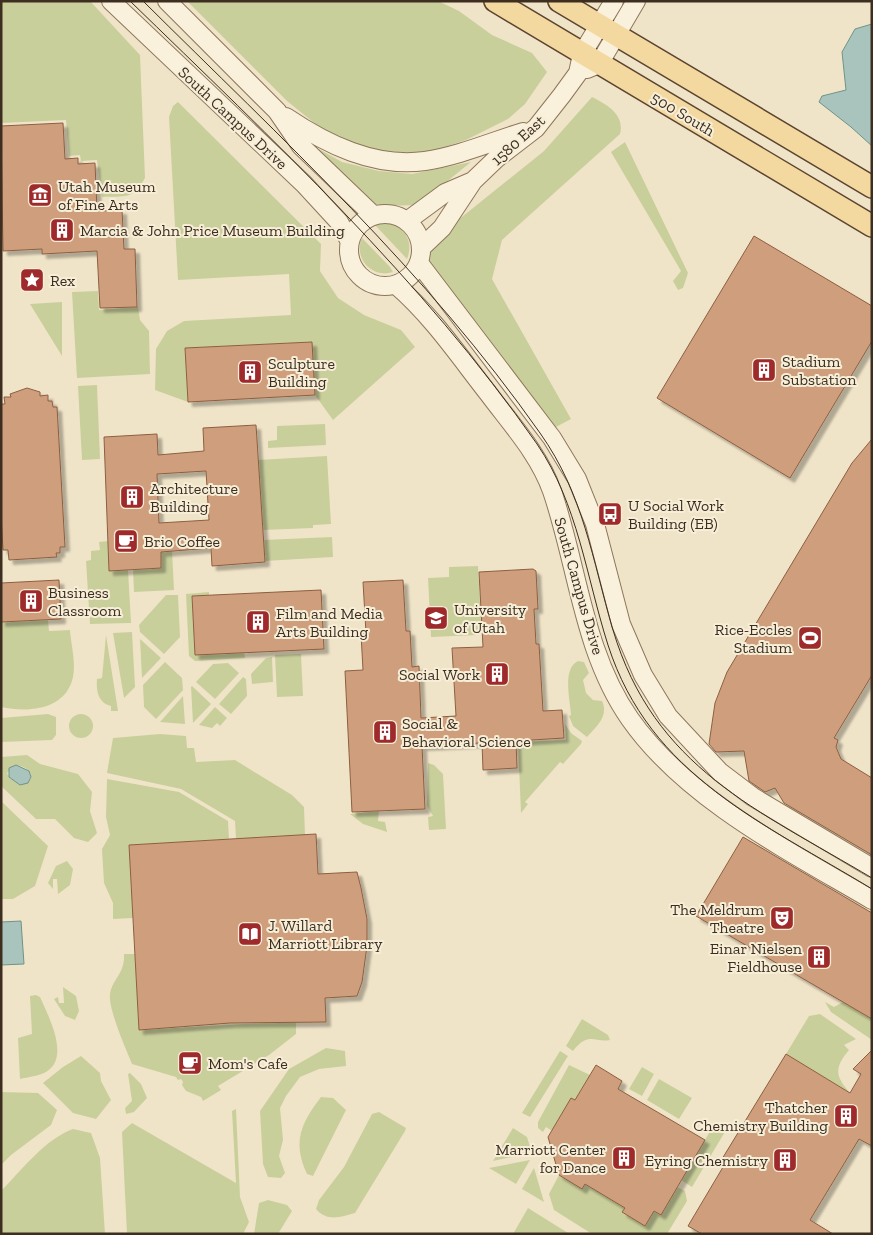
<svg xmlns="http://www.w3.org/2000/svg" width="873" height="1235" font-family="'Zilla Slab',serif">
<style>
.green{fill:#c9cf9b;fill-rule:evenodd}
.water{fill:#a9c4bc;stroke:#6f938a}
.building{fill:#cf9f7d;stroke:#8d5f41;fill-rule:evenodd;filter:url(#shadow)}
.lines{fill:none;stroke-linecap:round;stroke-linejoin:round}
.tertiary-casing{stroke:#8d765c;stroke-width:20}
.primary-casing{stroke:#5b4430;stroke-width:24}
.tertiary{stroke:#faf1dc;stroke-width:18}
.primary{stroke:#f3d9a0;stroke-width:21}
.tram{stroke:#3d2e20;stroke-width:1}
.labels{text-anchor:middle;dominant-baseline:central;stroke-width:4;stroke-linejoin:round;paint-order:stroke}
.street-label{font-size:16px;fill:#3d2e20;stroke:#f7eed8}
.poi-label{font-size:16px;fill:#3d2e20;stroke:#f7eed8;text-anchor:start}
</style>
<defs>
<filter id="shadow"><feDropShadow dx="4.5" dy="4.5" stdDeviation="1" flood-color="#0004"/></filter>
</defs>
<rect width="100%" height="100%" fill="#f0e4c8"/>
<path class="green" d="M1,1H90L140,55L145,178C133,200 125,196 102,197L97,160L81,161L80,155L69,156L66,120L1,123Z
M187,1H438L459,11L492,35L532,53L547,72L525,104L508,119L466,140L436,150L409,153L377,150L355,143L323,130L287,101Z
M592,97C608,105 625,115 620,134L502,240L492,279L571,419L554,428L429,264L428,254L432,241L544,151Z
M178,102L321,244L320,271L338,298L364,315L401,330L415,347L333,420L315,395L312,342L185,348L188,402L155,390L156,349L167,331L184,321L291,315L289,274L178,280L169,117L173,106Z
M625,142L688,273L683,288L678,290L673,281L681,271L611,152Z
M308,143L342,162L379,171L412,174L471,162L418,205L387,206L370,203Z
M387,223C405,227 414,241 407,259L375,225Z
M362,238L390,267L393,272C372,279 353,258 362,238Z
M98,291L99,310L138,307L140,320L149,331L150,374L77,378L72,292Z
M62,302V356L30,304Z
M97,385L100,459L82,460L78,386Z
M325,424L326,445L268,448V441L277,440V426Z
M327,456L331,524L313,525V528L263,530L258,460Z
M332,537L333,557L265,561L263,540Z
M108,541L109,570H128L131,623L90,624L86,561L91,560V551L100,550L99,542Z
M172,551L174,590L134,592L133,570L161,568V552Z
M478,566L481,621H478L479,635L431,637L428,578L449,577V567Z
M209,592V595L192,596L195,654L244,652L245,658L195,661L189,656L186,594Z
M166,595H178L180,637L164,654L140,632L139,625Z
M48,620L49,631L70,630C71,644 76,663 73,677C66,710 28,713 1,707V622Z
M132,632L135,687L124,698L113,633Z
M106,635L118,711H111V706C98,703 96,691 97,679L102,678Z
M140,639L161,658L142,678Z
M301,654L303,696L277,697L275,655Z
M272,657L273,682L252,684L251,674L266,658Z
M578,661L584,662L589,673L583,680L586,693L593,700L602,701C609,716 597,726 587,737L573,726L569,716L571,715C570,699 562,669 578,661Z
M165,662L182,678L183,690L156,719L144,707L143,685Z
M228,663L239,673L215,699L196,682L213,664Z
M243,677L246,679L247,696L231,714L219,704Z
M192,686L211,704L193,723L191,687Z
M183,696L185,724L160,722Z
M215,707L227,718L220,726L217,723L212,728L199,725Z
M48,714L56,717V735L52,740L1,742V718Z
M69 726a12 12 0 1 1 24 0a12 12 0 1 1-24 0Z
M565,724L571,733L582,741L581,744L563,764L560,762L525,802L528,804L521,813L518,742L566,740Z
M160,734L186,736L187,748H194L196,762L235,760L292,795L304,807L305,835L236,839L235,821L181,789L107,773L113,738Z
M27,755L40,764L78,774L92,792L90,811L97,833L88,842L74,838L55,819H36L1,786V757ZM16,765C24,767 32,769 31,779L20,785L10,778L7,773Z
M428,763L434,765L443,774L446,829L429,830L428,817L433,816L427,806Z
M107,779L179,792L228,821L229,839L129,845L133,918L113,919V903L104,883L102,849L110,835L106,817Z
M1,801L48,846L35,886L13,899H1Z
M379,811L378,821L385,822L387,832L363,824L350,814Z
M67,861L73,869L70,885L58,894L57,879H53V889L48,883L56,866Z
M124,954H135L139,1030L296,1021V1034L269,1055L218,1086L221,1090L203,1101L201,1097L186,1091L182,1085L183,1082L181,1079L178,1080L176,1077L132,1064C126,1049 108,1009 110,994C112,979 125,974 124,954Z
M63,987L76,996L79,1011L75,1020L65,1016L54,999L58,997L59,1003H64Z
M36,995L40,997C48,1015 71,1058 46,1072C39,1076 28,1077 20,1079L18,1038L32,1034L30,996Z
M825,1002L834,1007L843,1002L872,1019V1040L831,1012Z
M820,1014L856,1039L844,1045L849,1050C834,1068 835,1076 850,1093L786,1054L809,1016Z
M582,1019L608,1035L610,1040C594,1043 589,1031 573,1051L566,1046Z
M326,1048L345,1051L346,1066L319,1069L300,1077L286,1096L280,1108L283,1140L279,1156L285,1173L281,1178L268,1177L263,1164L260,1111L289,1069Z
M560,1051L568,1056L530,1117L522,1113Z
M81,1056L100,1073L101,1081L111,1100L96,1119L73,1113L43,1083L63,1067Z
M569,1065L590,1075L575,1100L552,1131L546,1127L543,1132L538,1128V1122Z
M642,1067L654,1074L642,1096L629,1089Z
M130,1073L141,1084L147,1098L134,1112L126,1114L125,1108L132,1101L128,1074Z
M659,1079L692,1098L679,1119L647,1100Z
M1,1092L38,1093L57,1110L51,1125L11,1155L1,1165Z
M321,1097L333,1098L346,1110L313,1176L307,1174C292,1142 301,1123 321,1097Z
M236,1109L240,1197L249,1222L243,1234H127L122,1132L132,1123L236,1183L232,1111Z
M379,1112L406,1128L405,1131L355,1213C341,1217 327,1222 316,1209L319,1200L344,1167L372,1114Z
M715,1123L726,1130L692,1187L681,1180Z
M513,1128L527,1137L531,1150L529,1153L493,1161Z
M73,1129L91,1133L100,1158L105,1234H1V1191C22,1170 45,1139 73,1129Z
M530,1160L516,1184L489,1168Z
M534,1168L544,1202L522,1189Z
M559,1175L582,1189L585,1184L625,1208L622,1212L645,1226L654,1211L677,1187L685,1191L687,1201L667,1234H592L554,1210L549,1194Z
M268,1200L287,1205L292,1211L278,1234H254L259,1203Z
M528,1208L568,1233L567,1234H513Z"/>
<path class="water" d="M872,24V146L851,127L819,102L822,96L846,90L842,52L855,29Z
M16,765L29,771L31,777L28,783L20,785L9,777V768Z
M21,921L24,964L1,965V922Z"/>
<path class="building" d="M63,123L65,159L78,158V164L95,163L97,211L122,210L124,249H135L137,307L100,308L97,251L42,254V249L3,251L1,126Z
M754,236L872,306V341L790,478L657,398Z
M312,342L315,395L188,402L185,348Z
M27,388L40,392V396L48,395V401H52L53,407H57L65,547H60V553H56L57,557L9,560L8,550H3L1,515V404H5L4,397H11L10,394Z
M256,425L265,562L212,566L211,548L161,552V568L109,571L104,437L157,434L158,455L204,451L203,428ZM206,471L209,520L159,523L157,474Z
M872,439V675L834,738L838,740L836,747L841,759L872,778V855L784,803L775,788L765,792L749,781L744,751L716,752L709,744L715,703L727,672L852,463Z
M533,569L536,571L538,609H534L536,644H539L543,711L562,710L564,738L516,741L517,768L483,770L482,743L422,746L425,809L352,812L345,671L363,670L361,634L366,633L363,582L403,580L406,631H410L412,667L419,666L421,718L456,716L452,648L483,647L479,572Z
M59,580L61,619L1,622V583Z
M321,590L324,649L195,655L192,596Z
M316,834L318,874L357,872L361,888L367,919V946L362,982L357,996L325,998L326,1022L230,1023L139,1030L129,845Z
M743,837L872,913V1019L696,916Z
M872,1050V1146L859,1139L810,1220L833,1234H702L688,1226L726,1162L722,1159L786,1054L850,1093L861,1074L853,1069Z
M596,1065L622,1081L618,1089L705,1140L661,1215L654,1211L645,1226L622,1212L625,1208L585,1184L582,1189L559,1175L548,1137L571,1098L575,1100Z"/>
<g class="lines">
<defs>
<path id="tertiary" d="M111,1L304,184L339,222L349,240
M167,1L277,111L301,146L373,215
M587,69L599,64L636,1
M286,117C326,144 374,168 425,161C458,156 491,142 523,132
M349 250a36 36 0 1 1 72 0a36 36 0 1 1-72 0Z
M407,221L445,193L473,181
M421,248L442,228L473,181L497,158L536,128L562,95L578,73L582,54L614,1
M419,263L552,438L577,479L595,524L621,624L643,675L668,716L720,772L753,797L872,868
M396,285C432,316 459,356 488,393C511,424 539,454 552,491C578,567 583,652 630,719C686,799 789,851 872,900"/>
<path id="primary" d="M495,1L872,226
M559,1L872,187"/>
</defs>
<use href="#tertiary" class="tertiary-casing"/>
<use href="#primary" class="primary-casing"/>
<use href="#tertiary" class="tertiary"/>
<use href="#primary" class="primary"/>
<path class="tram" d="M130,1C273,140 422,279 537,444C578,504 586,576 608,645C650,776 764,823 872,889
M143,1C282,139 427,272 540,433C584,495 592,559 613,630C654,768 758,810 872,878"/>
</g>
<defs>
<symbol id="museum-square" viewBox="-11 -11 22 22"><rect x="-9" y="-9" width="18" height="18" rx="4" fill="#9e2a2b" stroke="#f7eed8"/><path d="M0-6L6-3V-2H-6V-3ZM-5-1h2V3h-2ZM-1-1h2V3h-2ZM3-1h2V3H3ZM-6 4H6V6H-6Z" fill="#fff"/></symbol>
<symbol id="building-square" viewBox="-11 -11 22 22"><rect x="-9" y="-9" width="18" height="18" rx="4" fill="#9e2a2b" stroke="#f7eed8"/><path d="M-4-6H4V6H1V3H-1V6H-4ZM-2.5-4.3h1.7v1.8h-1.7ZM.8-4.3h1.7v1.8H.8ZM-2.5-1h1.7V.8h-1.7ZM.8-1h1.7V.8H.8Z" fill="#fff"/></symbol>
<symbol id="sight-square" viewBox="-11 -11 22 22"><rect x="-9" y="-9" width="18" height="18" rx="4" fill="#9e2a2b" stroke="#f7eed8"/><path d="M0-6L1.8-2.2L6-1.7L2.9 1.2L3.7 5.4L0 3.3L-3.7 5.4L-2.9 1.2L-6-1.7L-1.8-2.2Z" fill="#fff"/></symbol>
<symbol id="bus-square" viewBox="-11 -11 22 22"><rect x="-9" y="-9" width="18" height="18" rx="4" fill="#9e2a2b" stroke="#f7eed8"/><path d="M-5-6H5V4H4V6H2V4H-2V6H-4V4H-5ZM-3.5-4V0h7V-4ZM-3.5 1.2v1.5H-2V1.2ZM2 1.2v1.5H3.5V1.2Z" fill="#fff"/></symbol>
<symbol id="cafe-square" viewBox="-11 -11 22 22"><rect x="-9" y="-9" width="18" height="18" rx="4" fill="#9e2a2b" stroke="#f7eed8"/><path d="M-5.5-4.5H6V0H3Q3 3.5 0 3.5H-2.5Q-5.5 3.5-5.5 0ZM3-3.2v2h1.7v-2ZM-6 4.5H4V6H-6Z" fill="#fff"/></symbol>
<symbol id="university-square" viewBox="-11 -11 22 22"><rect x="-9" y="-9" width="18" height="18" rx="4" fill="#9e2a2b" stroke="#f7eed8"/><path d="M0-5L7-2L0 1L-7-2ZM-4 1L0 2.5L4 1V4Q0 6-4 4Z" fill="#fff"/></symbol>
<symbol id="stadium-square" viewBox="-11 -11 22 22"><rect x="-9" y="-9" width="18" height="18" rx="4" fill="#9e2a2b" stroke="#f7eed8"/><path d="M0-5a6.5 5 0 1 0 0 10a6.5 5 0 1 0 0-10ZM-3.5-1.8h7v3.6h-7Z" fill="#fff"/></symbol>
<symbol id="theatre-square" viewBox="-11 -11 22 22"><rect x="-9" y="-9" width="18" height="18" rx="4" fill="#9e2a2b" stroke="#f7eed8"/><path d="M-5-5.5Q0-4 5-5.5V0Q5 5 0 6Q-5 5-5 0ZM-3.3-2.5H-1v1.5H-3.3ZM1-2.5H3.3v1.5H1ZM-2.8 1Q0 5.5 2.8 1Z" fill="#fff"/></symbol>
<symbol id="library-square" viewBox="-11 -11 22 22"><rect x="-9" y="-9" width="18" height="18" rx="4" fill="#9e2a2b" stroke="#f7eed8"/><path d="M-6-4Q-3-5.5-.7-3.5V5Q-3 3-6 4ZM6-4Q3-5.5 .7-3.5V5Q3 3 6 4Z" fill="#fff"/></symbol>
</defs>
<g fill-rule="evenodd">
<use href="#museum-square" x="26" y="181" width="28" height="28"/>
<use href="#building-square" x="48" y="216" width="28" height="28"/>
<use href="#sight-square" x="18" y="266" width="28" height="28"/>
<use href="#building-square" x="750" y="356" width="28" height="28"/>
<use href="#building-square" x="236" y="358" width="28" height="28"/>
<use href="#building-square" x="118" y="483" width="28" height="28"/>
<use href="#bus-square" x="596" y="500" width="28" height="28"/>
<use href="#cafe-square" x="112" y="527" width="28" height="28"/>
<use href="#building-square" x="17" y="587" width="28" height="28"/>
<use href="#university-square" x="422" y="604" width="28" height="28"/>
<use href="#building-square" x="244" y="608" width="28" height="28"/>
<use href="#stadium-square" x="796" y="624" width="28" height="28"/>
<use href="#building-square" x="483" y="660" width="28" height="28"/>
<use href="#building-square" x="371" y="718" width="28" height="28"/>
<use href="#theatre-square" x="768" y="904" width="28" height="28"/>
<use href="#library-square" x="236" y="920" width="28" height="28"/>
<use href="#building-square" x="805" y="943" width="28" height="28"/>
<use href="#cafe-square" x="176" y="1049" width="28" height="28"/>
<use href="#building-square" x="832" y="1102" width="28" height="28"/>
<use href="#building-square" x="610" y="1144" width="28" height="28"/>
<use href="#building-square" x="771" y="1146" width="28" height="28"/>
</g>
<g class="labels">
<g class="street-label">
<text transform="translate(683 114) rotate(31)">500 South</text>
<text transform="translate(233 118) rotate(43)">South Campus Drive</text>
<text transform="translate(518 140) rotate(-42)">1580 East</text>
<text transform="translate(579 586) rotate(74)">South Campus Drive</text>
</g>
<g class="poi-label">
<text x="58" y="186">Utah Museum<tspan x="58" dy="18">of Fine Arts</tspan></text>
<text x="80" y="230">Marcia &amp; John Price Museum Building</text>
<text x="50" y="280">Rex</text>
<text x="782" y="361">Stadium<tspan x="782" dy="18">Substation</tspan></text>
<text x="268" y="363">Sculpture<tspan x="268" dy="18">Building</tspan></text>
<text x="150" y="488">Architecture<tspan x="150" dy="18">Building</tspan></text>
<text x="628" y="505">U Social Work<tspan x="628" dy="18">Building (EB)</tspan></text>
<text x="144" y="541">Brio Coffee</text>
<text x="48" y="592">Business<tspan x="48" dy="18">Classroom</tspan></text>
<text x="454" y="609">University<tspan x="454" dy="18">of Utah</tspan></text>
<text x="276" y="613">Film and Media<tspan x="276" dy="18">Arts Building</tspan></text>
<text x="792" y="629" text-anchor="end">Rice-Eccles<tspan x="792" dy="18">Stadium</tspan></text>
<text x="480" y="674" text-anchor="end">Social Work</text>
<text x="402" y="723">Social &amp;<tspan x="402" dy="18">Behavioral Science</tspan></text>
<text x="764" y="909" text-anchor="end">The Meldrum<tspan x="764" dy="18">Theatre</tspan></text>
<text x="268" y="925">J. Willard<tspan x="268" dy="18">Marriott Library</tspan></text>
<text x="802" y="948" text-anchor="end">Einar Nielsen<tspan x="802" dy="18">Fieldhouse</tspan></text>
<text x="208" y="1063">Mom's Cafe</text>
<text x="828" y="1107" text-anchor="end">Thatcher<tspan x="828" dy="18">Chemistry Building</tspan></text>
<text x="606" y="1149" text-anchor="end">Marriott Center<tspan x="606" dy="18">for Dance</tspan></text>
<text x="768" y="1160" text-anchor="end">Eyring Chemistry</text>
</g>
</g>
<rect width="873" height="1235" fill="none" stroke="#3d2e20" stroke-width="5"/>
</svg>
